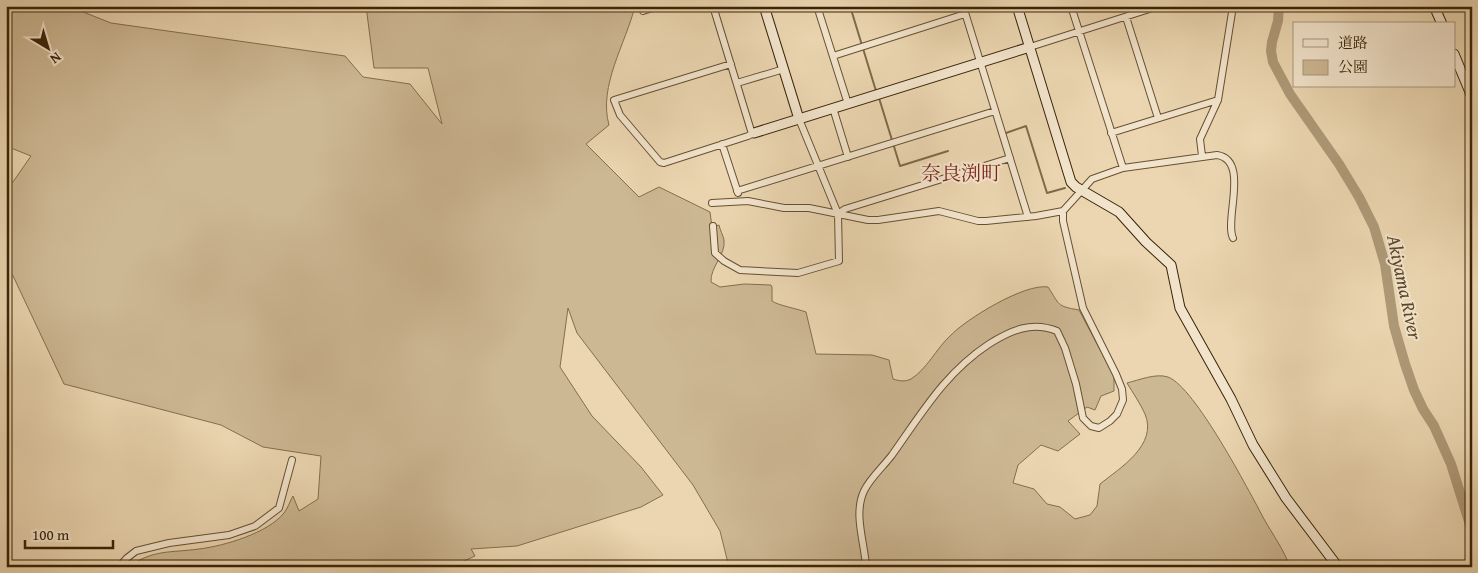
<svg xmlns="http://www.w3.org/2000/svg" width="1478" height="573" font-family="'Gentium Book Plus','Noto Serif JP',serif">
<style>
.green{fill:#cdb894;stroke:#836e4e}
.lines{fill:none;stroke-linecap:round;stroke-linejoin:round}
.stream{stroke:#7f6a4a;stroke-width:2}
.river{stroke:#ae9977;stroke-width:10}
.street-casing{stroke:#665032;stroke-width:8}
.secondary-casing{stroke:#392407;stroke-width:11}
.street{stroke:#f2e4cc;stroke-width:6}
.secondary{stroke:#f2e4cc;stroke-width:9}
.labels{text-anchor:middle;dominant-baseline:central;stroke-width:4;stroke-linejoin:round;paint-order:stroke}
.water-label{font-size:19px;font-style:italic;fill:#5c4729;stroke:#f2e4cc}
.quarter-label{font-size:20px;fill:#7a1f14;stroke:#f2e4cc}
</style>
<rect width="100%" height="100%" fill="#ebd6b1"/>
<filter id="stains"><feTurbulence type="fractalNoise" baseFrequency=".004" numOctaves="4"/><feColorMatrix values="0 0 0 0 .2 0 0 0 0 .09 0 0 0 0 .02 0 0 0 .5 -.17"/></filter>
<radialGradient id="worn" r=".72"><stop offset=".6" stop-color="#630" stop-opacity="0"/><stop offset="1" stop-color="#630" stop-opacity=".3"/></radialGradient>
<path class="green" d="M6,6H68L111,23L345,56L363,77L410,84L442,124L428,68H374L366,6H635C626,43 598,86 609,125L586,144L639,197L659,187L710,212L712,227L719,225C720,230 723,235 724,240C726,255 710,267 711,282L720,287L744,284L771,285L772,287V301C777,305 798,309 806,312L816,354L872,355L889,360L893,379C899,381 905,382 911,379C927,369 936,349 950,336C966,319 1025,283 1048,287C1060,305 1056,306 1079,310L1114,376V391L1101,396L1095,410L1087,407L1068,421L1080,434L1058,451L1041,445L1018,465L1013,483L1034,489L1047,504L1060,507L1075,519L1090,515L1097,506L1100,484C1120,468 1158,445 1145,414C1140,403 1133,393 1127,383C1139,380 1156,373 1168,377C1195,387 1249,491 1264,519C1273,535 1284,550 1290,567H729L720,531L693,485L577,333L568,308L560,367L592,416L641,467L663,495L641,507L517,546L471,549L475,556L451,567H128C154,549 170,553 199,549C224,546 268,533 284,513C288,508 290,501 293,496L299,511L318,499L321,456L263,447L221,425L64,384L6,261V192L31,156L6,146Z"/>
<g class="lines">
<path class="stream" d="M850,6L876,91
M879,98L900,166L948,151
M1006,133L1026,126L1047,193L1065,188"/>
<path class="river" d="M1279,6L1278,21L1272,42L1271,51L1273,62L1290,94L1339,164L1359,197L1374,227L1385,264L1394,326L1405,364L1414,390L1423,409L1434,426L1451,464L1472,531"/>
<defs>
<path id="street" d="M713,6L752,134
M817,6L848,104
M963,6L1028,217
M1071,6L1123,168
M818,10L829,6
M643,11L659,6
M1126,17L1158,118
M1030,47L1159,6
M833,56L965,14
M731,64L614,100L620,115L660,162L664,163L748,136L754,133
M737,83L784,69
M833,108L848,157
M1111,133L1218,100
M722,144L738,193
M1202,156L1200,139L1218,100L1233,6
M737,191L995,111
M712,203L748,201L784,208H809L868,220H878L939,211L978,221H986L1036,216L1063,211L1092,179L1123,168L1217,155C1250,160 1224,220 1233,238
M838,214L845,209L1010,158
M713,226L715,253L724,261L740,270L798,273L839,261L838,214L799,119
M119,567L127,558L136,551L169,543L229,535L255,526L279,508L292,460
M866,567C865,544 853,514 864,491C870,478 883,467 892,455C922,413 945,373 989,344C1011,330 1032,321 1057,331L1065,348L1076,384L1083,418L1091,426L1099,428L1110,421L1117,414L1123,400L1122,389L1116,374L1083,308L1063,221V211
M945,567L951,565L955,567"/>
<path id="secondary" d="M764,6L799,119
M1017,6L1071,182L1076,187L1119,212L1146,242L1171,265L1180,308L1231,399L1253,445L1286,498L1338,567
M1434,6L1442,24
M1454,54L1472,97
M754,133L1030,47"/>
</defs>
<use href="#street" class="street-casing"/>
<use href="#secondary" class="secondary-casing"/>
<use href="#street" class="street"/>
<use href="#secondary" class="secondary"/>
</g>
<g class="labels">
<g class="water-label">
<text transform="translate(1405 287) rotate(78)">Akiyama River</text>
</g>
<g class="quarter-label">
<text x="961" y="172">奈良渕町</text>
</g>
</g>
<rect width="1478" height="573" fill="none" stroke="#ebd6b1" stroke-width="25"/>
<rect x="8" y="8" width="1463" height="558" fill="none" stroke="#392407" stroke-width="2.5"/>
<rect x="12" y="12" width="1453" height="548" fill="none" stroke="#392407"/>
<rect x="1293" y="22" width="162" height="65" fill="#f2e4cc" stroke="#a8977d"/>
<rect x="1303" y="39" width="25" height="8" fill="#f2e4cc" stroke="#a8977d"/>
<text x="1338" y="48" font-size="15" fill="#392407">道路</text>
<rect x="1303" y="60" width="25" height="15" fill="#cdb894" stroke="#a8977d"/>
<text x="1338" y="72" font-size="15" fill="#392407">公園</text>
<g transform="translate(48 48) rotate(142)" stroke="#f2e4cc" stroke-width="4" paint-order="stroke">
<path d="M0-4L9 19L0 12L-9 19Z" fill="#392407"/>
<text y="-8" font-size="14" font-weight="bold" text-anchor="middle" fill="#392407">N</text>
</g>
<path d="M25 540v8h88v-8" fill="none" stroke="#392407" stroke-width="2.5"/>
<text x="32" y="540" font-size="15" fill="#392407" stroke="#f2e4cc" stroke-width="4" paint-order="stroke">100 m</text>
<rect width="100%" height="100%" filter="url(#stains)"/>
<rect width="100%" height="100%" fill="url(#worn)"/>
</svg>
